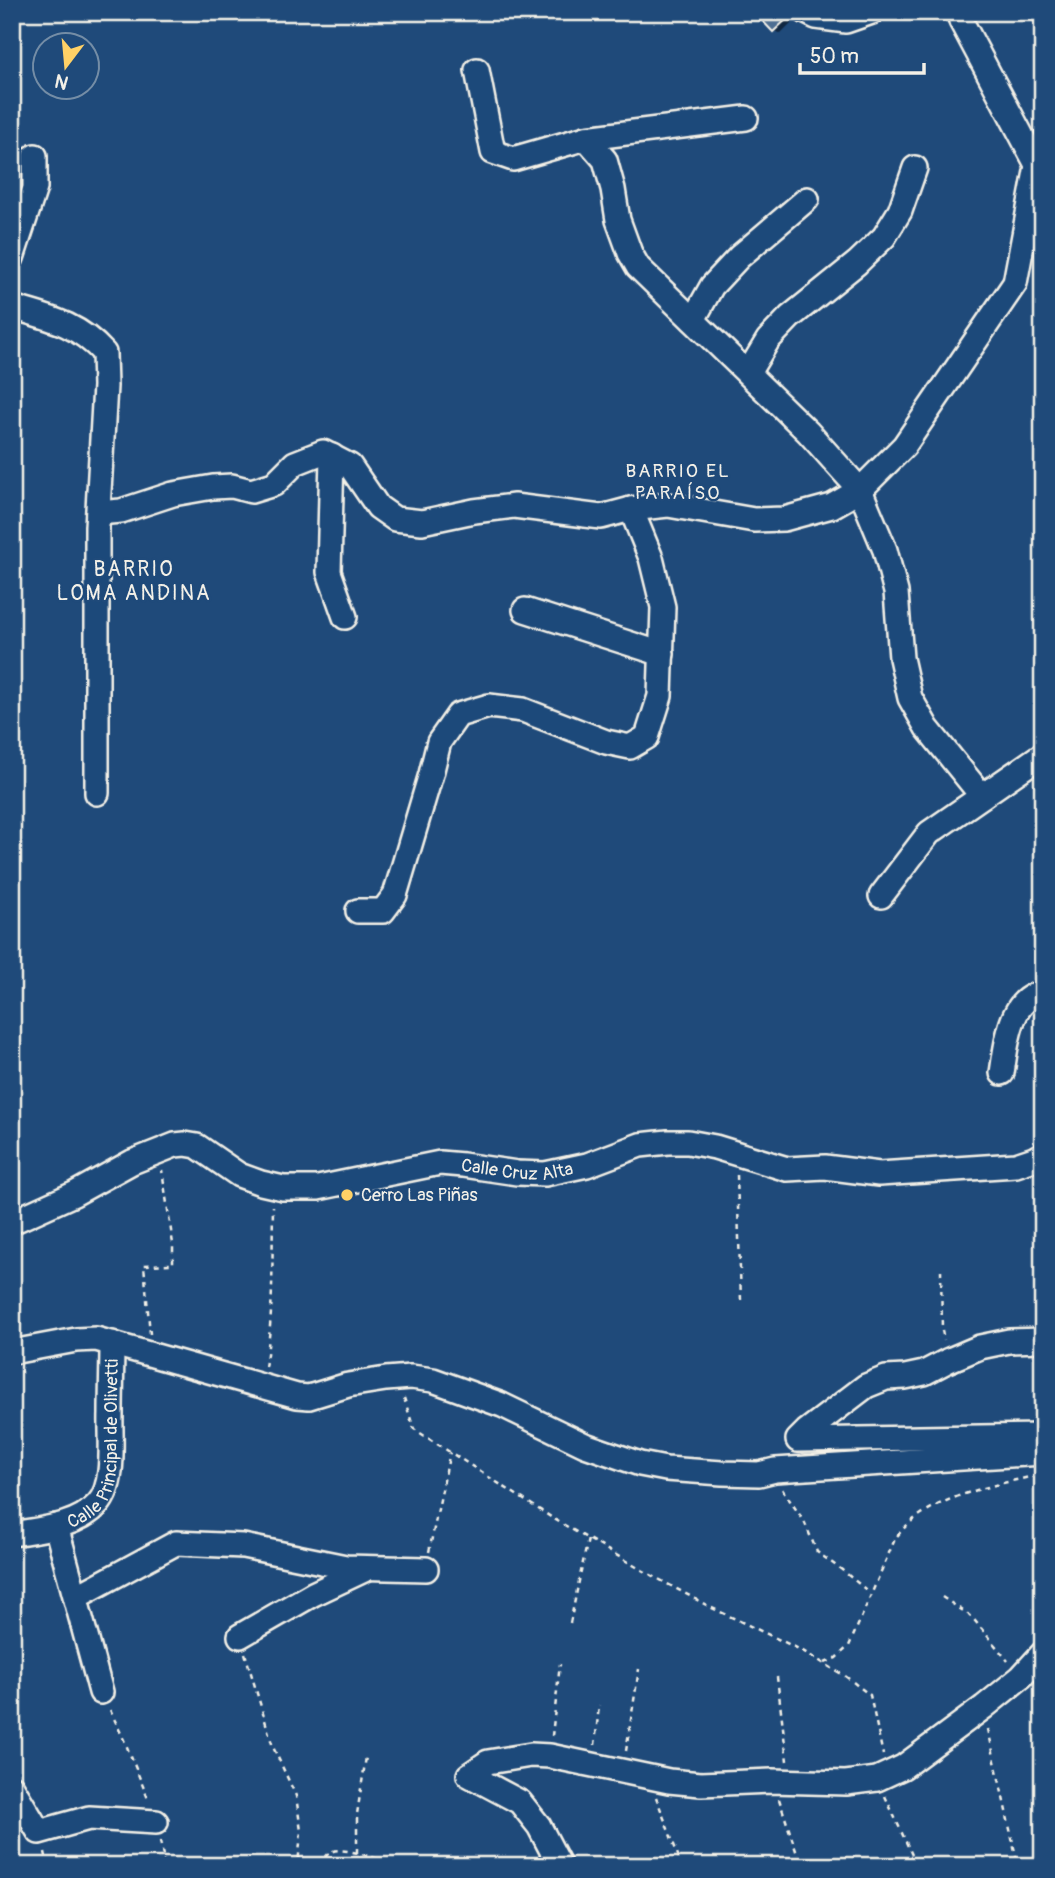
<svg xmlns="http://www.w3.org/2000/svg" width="1055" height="1878" font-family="Pangolin,sans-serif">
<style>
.shadow{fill:#0007}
.building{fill:#4d6e92;stroke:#f4f1e8;stroke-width:2}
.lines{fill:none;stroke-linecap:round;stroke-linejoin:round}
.minor-casing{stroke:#f4f1e8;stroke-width:28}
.path{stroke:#f4f1e8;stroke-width:2.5;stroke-dasharray:5 5;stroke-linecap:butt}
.minor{stroke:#1f4a7a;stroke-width:23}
.poi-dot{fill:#ffd166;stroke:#1f4a7a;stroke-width:2.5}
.labels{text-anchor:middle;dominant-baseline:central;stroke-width:5;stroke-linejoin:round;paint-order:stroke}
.street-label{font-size:18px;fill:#f4f1e8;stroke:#1f4a7a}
.poi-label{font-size:18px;fill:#f4f1e8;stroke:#1f4a7a;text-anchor:start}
.neighbourhood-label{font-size:19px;letter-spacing:2px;fill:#f4f1e8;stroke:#1f4a7a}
.quarter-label{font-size:21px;letter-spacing:2px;fill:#f4f1e8;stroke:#1f4a7a}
</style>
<rect width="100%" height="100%" fill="#1f4a7a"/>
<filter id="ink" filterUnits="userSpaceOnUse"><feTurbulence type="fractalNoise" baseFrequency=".0143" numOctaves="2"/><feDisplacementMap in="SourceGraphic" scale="14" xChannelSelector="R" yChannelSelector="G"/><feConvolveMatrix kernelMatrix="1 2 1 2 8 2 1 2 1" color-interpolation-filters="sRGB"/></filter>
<g filter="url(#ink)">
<path class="shadow" d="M760,12H786L794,21L781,34L774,31Z"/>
<path class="building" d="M758,12H785L789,17L773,32L756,14Z"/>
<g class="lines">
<defs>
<g id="minor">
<path d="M806,12L816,17L846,21L872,12"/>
<path d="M959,12L961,21L1043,176"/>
<path d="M477,70L493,152L513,159L586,138L746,118"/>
<path d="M586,138L605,160L613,189L618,220L630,253L638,267L808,432L860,490L885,550L896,592L901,658L910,698L927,728L982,796"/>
<path d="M12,258L35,188V156"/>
<path d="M12,307C49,318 77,323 104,353L105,386L97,527V793"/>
<path d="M693,320L712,286L739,257L807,199"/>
<path d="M748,373L768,340L790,317L857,263L884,237L900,211L915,168"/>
<path d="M332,456L329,572L345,617"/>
<path d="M98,513L121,511L173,494L213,487L232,486L251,491L274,484L295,463L323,452L350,466L378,507L395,519L422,522L474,511L514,506L601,517L631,509L668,505L754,520L784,519L832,506L860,490L904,446L1015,283L1037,166"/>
<path d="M525,610L662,654"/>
<path d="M881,896L929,833L1043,754"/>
<path d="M358,911H383L395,895L431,774L439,742L458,715L489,706L523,710L606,742L630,747L647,737L660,696L663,607L651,558L631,509"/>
<path d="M1002,1073C1006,1049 1009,995 1043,994"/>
<path id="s1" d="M12,1222L74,1194L132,1162L175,1145L185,1144L197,1146L239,1175L261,1183L283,1188H318L440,1163L463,1165L517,1173L545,1174L587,1165L640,1145L668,1142H688L715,1147L787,1169L825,1167L879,1174L1016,1165L1034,1159L1043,1154"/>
<path d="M1043,1340L1009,1341L980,1347L947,1361L924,1373L905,1377L886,1378L866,1386L807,1431L798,1440L1043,1436"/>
<path d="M12,1352L76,1340L96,1339L297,1396L309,1397L348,1385L386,1379L411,1377L433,1380L502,1405L585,1445L640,1464L666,1469L722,1473L759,1474L775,1470L1043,1453"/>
<path d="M56,1526L101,1692"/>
<path id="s2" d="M12,1534C41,1529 77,1527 98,1504C116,1484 110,1439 111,1414C111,1390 112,1367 112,1343"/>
<path d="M76,1597L176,1543L243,1546L346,1567L426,1569"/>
<path d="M240,1636L313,1594L366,1569"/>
<path d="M12,1787L39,1832L89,1818L156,1822"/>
<path d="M560,1866L539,1826L520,1802L469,1775L488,1762L531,1755L550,1756L669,1781L701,1784L772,1781L846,1783L877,1779L903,1767L984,1707L1021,1677L1043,1653"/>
</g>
</defs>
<use href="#minor" class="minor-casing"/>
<path class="path" d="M737,1175L741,1301
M941,1270L942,1330L944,1340
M150,1334L144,1265L173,1264V1244L162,1170
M265,1367C274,1314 272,1261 273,1206
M404,1398L414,1429L554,1519L640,1569L710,1607L801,1650L845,1676L870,1695L883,1755
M782,1489L804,1521L817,1552L842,1570L870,1593
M429,1552L450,1452
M942,1597L971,1616L1008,1661
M570,1623L588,1539
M245,1653L273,1747L296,1796L301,1831L298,1866
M825,1663L836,1658L849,1646L895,1539C924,1497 995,1485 1043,1474
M777,1677L787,1761
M110,1710L125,1742L149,1801
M988,1729L1018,1866
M552,1736L560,1664
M595,1745L599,1705
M626,1751L639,1669
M885,1796L917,1866
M656,1797L682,1866
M779,1799L801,1866
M160,1841L165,1866
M45,1852L48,1866
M357,1853V1814L366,1757
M299,1858L309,1866
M320,1866C323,1862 326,1854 331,1852C343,1845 385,1862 399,1866"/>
<use href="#minor" class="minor"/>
</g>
</g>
<circle class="poi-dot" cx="347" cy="1195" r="7"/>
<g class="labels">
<g class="street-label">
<text stroke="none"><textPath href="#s1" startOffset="537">Calle Cruz Alta</textPath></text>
<text stroke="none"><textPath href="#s2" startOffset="149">Calle Principal de Olivetti</textPath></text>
</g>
<g class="poi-label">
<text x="361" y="1195">Cerro Las Piñas</text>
</g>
<g class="neighbourhood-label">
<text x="678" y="471">BARRIO EL<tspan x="678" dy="22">PARAÍSO</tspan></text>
</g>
<g class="quarter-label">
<text x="134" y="569">BARRIO<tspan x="134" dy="24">LOMA ANDINA</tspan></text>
</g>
</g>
<rect width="1055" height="1878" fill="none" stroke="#1f4a7a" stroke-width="42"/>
<rect x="21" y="21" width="1013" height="1836" fill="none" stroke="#f4f1e8" stroke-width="2.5" filter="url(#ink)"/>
<g transform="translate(66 66) rotate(196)"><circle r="33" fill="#1f4a7a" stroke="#748da6" stroke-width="2"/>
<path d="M0-5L12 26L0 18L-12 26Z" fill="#ffd166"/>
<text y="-10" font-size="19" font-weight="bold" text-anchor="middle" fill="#f4f1e8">N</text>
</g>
<path d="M800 63v10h124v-10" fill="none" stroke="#f4f1e8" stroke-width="3.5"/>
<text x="810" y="63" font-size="21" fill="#f4f1e8" stroke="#1f4a7a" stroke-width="5" paint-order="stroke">50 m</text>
</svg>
